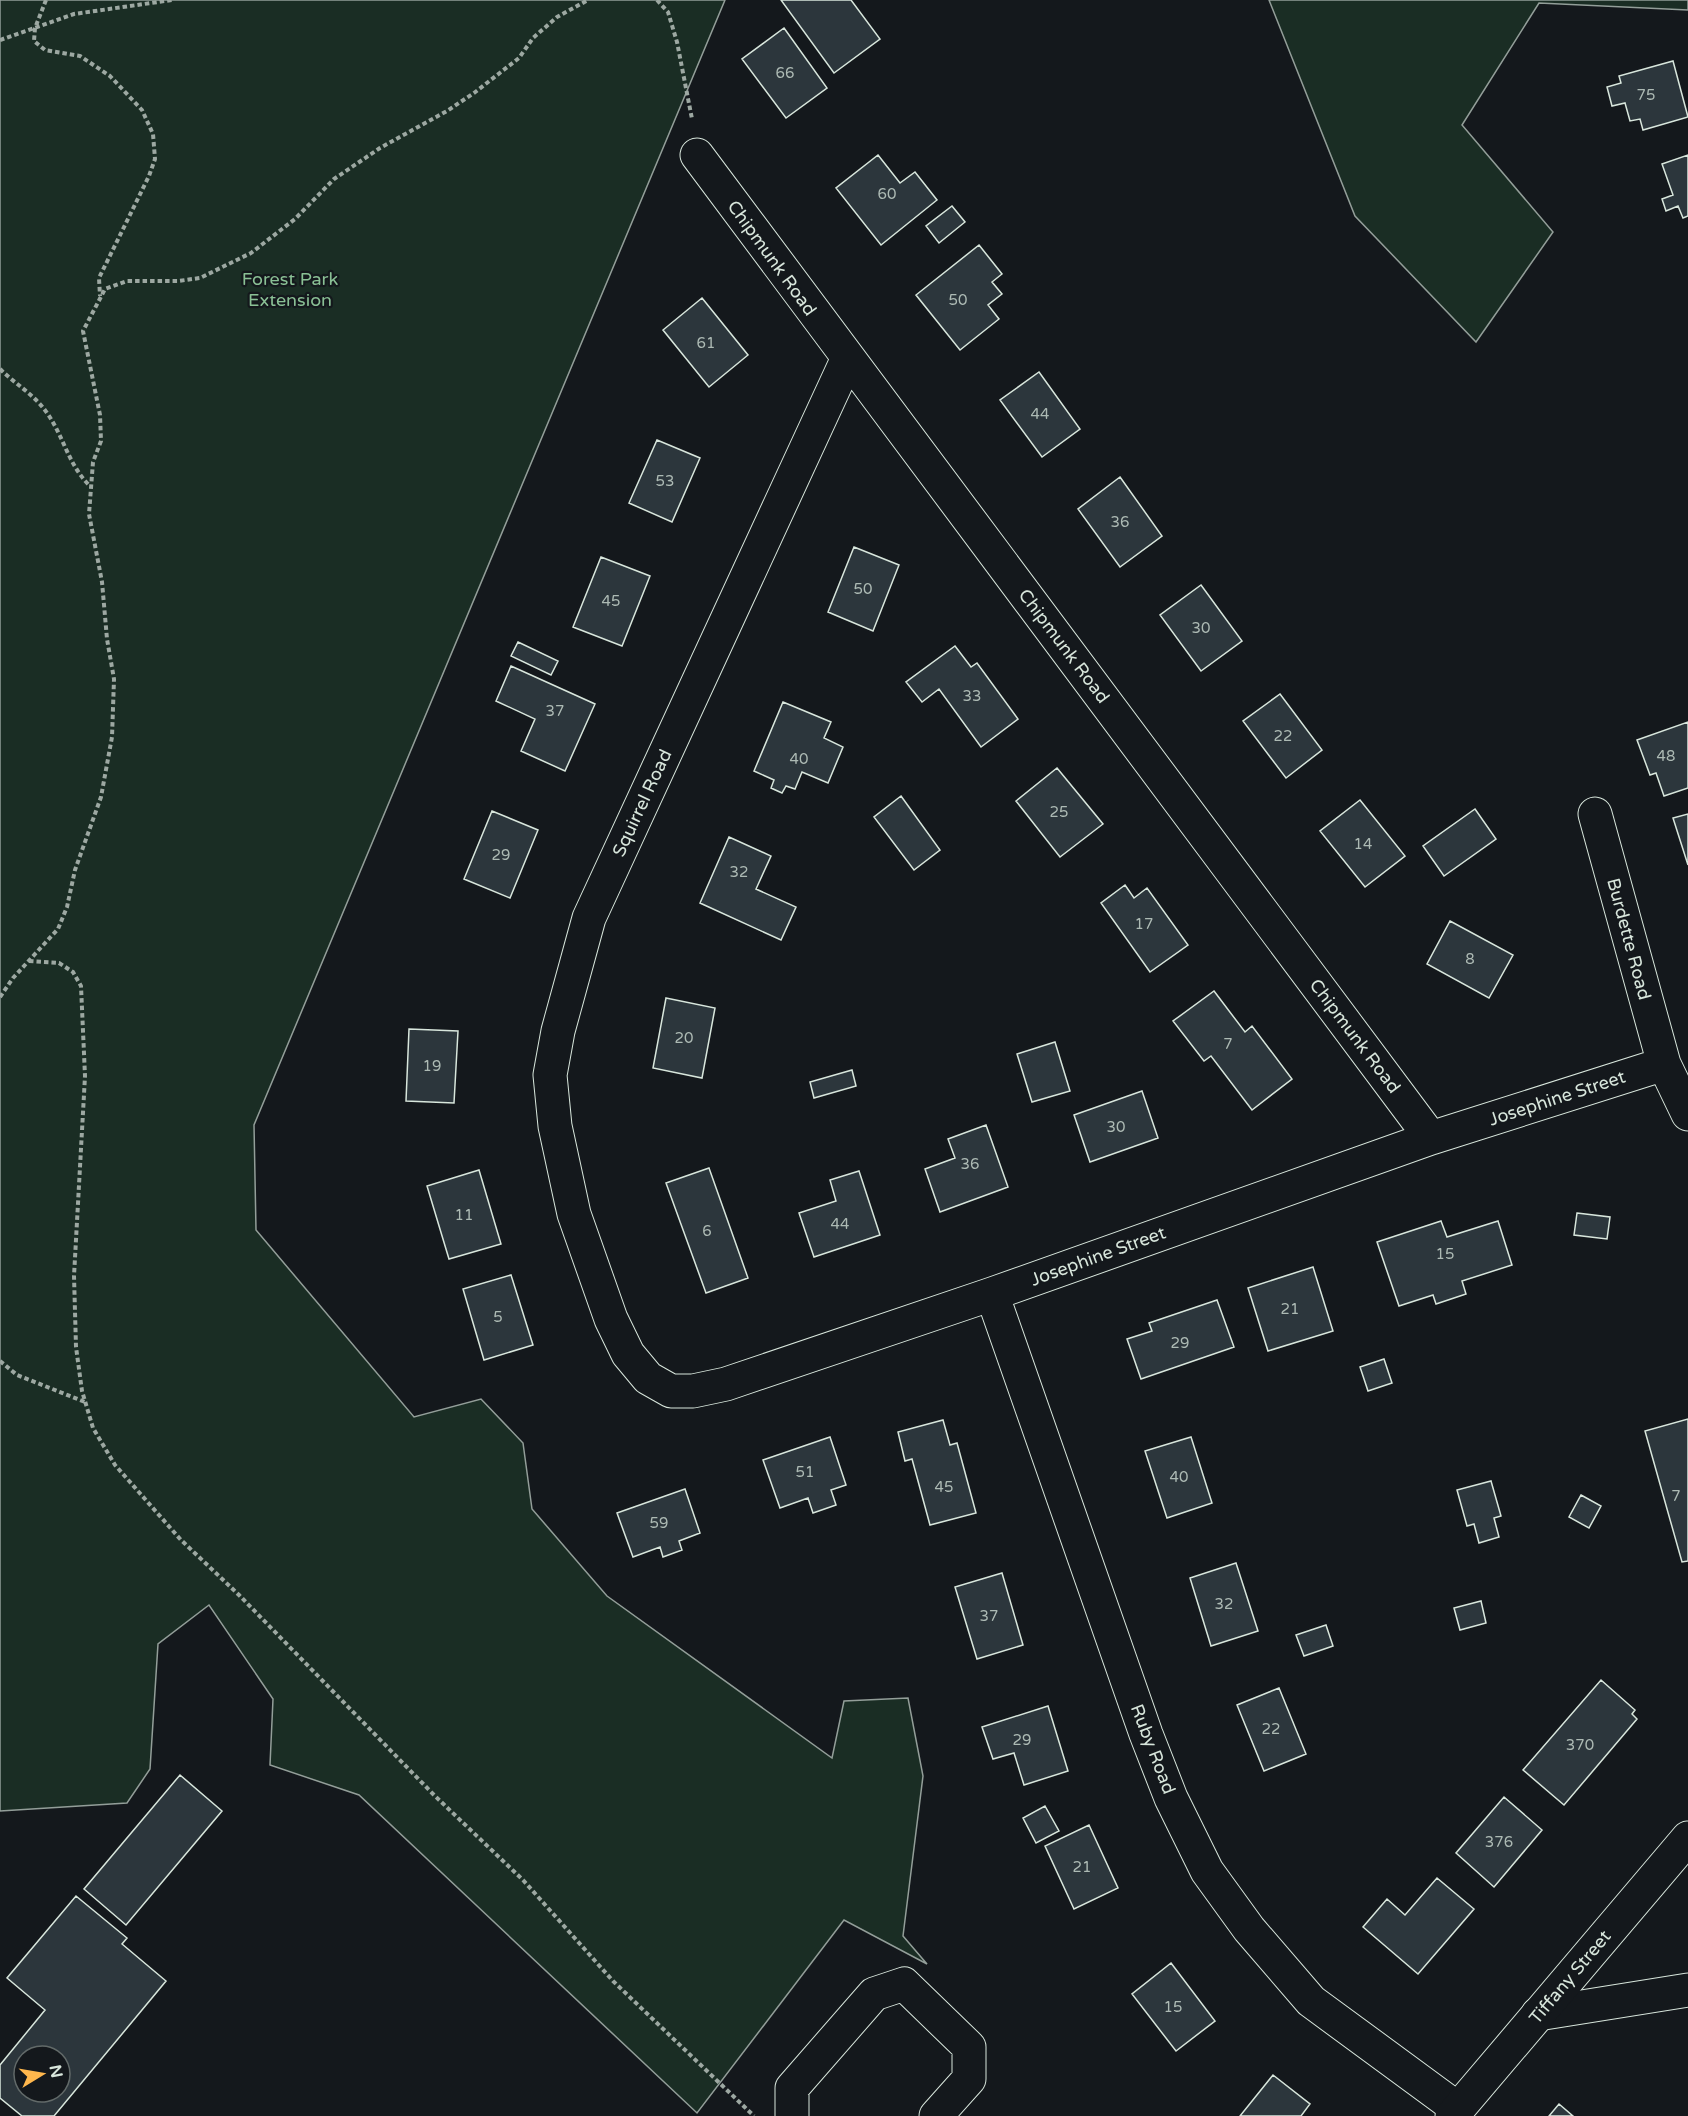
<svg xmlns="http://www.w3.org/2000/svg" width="1688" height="2116" font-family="'Varela Round',sans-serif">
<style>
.green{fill:#1a2d24;stroke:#939e99;stroke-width:1.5}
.building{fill:#2c363c;stroke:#d8e6dc;stroke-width:1.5;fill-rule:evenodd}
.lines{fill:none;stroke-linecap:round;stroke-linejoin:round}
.minor-casing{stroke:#d8e6dc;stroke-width:35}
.major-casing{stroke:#d8e6dc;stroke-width:35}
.path{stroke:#9da8a2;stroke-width:4;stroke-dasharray:4.5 3;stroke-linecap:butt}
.minor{stroke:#14181c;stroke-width:33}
.major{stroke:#14181c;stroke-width:33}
.labels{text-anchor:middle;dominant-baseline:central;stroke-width:4.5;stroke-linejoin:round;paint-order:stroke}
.number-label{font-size:15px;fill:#adbab4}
.street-label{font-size:18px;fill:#d8e6dc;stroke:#14181c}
.park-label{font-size:18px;fill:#8ac095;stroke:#14181c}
</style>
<rect width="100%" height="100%" fill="#14181c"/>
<path class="green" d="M0,0H725L254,1125L256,1230L414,1417L481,1399L523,1443L532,1509L607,1596L832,1758L844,1701L908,1698L923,1776L903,1936L927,1964L844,1920L697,2113L359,1795L270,1765L273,1699L209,1605L158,1644L150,1769L127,1803L0,1811Z
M1269,0H1688V10L1539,3L1462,125L1553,232L1476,342L1355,216Z"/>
<path class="building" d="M781,0H851L880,39L834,73Z
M784,28L827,88L786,118L742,59Z
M1673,61L1688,117L1643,130L1640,119L1630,121L1625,103L1612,106L1607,87L1621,83L1619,76Z
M878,155L900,183L915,172L937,200L881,245L836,188Z
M1688,155V216L1683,218L1678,206L1666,211L1662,199L1673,195L1662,164Z
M952,206L965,222L939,243L926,226Z
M979,245L1002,274L992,282L1002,294L988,305L999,319L960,350L916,295Z
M702,298L748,355L709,387L663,330Z
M1039,372L1080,429L1042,457L1000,400Z
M657,440L700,458L672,522L629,503Z
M1120,477L1162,536L1120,567L1078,509Z
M854,547L899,565L873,631L828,612Z
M601,557L650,576L622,646L573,627Z
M1201,585L1242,641L1201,671L1160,615Z
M518,642L558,661L551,675L511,656Z
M955,646L971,667L977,663L1018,719L981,747L939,689L922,702L906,682Z
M511,666L595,704L565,771L521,751L535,719L496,701Z
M1280,694L1322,750L1286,778L1243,721Z
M783,702L831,722L824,738L843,747L828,783L802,772L795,789L786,786L782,793L771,788L774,780L754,771Z
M1688,722V788L1664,796L1656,773L1650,775L1637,740Z
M1057,768L1103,824L1060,857L1016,801Z
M901,796L940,850L914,870L874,817Z
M1360,800L1405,856L1365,887L1320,831Z
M1475,809L1496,839L1444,876L1423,846Z
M492,811L538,830L510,898L464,879Z
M1688,814V865L1673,818Z
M729,837L771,856L756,889L796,907L781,940L700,903Z
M1125,885L1134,898L1147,888L1188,945L1150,972L1101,903Z
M1450,921L1513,955L1489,998L1427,964Z
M1214,991L1245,1032L1252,1026L1292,1079L1252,1110L1211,1056L1204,1061L1173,1021Z
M666,998L715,1008L702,1078L653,1068Z
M409,1029L458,1031L454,1103L406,1101Z
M1055,1042L1070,1091L1032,1102L1017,1054Z
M852,1070L856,1086L814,1098L810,1082Z
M1142,1091L1158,1138L1090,1162L1074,1115Z
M986,1125L1008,1187L940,1212L925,1169L955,1158L948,1139Z
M709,1168L748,1278L706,1293L666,1183Z
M479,1170L501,1244L449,1259L427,1186Z
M859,1171L880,1235L814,1257L799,1213L836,1201L830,1180Z
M1577,1213L1610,1217L1607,1239L1574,1235Z
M1441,1221L1447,1237L1498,1221L1512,1265L1462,1281L1466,1294L1436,1304L1433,1295L1399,1306L1377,1242Z
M1313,1267L1333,1331L1268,1351L1248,1288Z
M511,1275L533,1345L484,1360L463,1289Z
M1217,1300L1234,1347L1141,1379L1127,1339L1152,1331L1149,1323Z
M1384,1359L1392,1383L1368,1391L1360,1367Z
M1688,1419V1561L1682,1562L1645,1431Z
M943,1420L950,1445L957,1443L976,1513L930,1525L912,1459L905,1461L898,1432Z
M830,1437L846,1485L831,1490L836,1505L813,1513L808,1498L780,1508L763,1460Z
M1191,1437L1212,1503L1167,1518L1145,1451Z
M1491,1481L1501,1516L1494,1518L1499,1537L1479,1543L1474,1524L1467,1526L1457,1490Z
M685,1489L700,1533L679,1541L682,1550L663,1557L660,1547L633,1557L617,1513Z
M1581,1495L1601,1506L1589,1528L1569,1517Z
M1236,1563L1258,1631L1211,1646L1190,1578Z
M1002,1573L1023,1645L977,1659L955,1587Z
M1481,1601L1486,1623L1460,1630L1454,1608Z
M1326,1625L1333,1646L1304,1656L1296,1635Z
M1601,1680L1635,1710L1632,1714L1637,1719L1564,1805L1523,1770Z
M1279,1688L1306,1754L1264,1771L1237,1705Z
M1048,1706L1068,1771L1024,1785L1014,1753L993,1759L982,1727Z
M180,1775L222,1811L126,1925L84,1889Z
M1504,1797L1542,1830L1494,1887L1456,1853Z
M1045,1806L1059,1831L1036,1843L1023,1818Z
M1089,1825L1118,1888L1074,1909L1045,1846Z
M1437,1878L1474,1909L1418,1974L1363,1927L1387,1899L1405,1915Z
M76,1896L127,1938L122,1944L166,1981L54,2116H22L0,2098V2065L45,2010L7,1978ZM24,2056H60V2092H24Z
M1171,1963L1215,2021L1176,2051L1132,1994Z
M1273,2075L1310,2104L1301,2116H1240Z
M1559,2104L1573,2116H1549Z"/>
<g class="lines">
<defs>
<path id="minor" d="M697,155L1431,1138
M847,360L589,918L558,1031L550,1075L555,1126L574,1214L611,1319L628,1354L648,1378L671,1391H693L726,1384L992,1294L1431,1138L1664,1064
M1595,814L1664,1064L1688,1114
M992,1294L1146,1734L1171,1798L1207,1871L1249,1929L1311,2001L1458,2109
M1538,2014L1688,1990
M792,2116V2088L874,1994L904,1984L969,2047V2079L936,2116"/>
<path id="major" d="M1452,2116L1688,1838"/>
</defs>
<use href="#minor" class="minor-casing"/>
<use href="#major" class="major-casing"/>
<path class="path" d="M46,0L35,28L34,41L45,50L80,56L110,76L142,110L153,134L155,159L149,176L99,278L100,296
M657,0L668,12L677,42L692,119
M0,40L74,14L172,0
M0,369C15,384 35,395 47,413C64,437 68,464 89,485
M29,961L59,963L73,972L81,986L85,1076L74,1276L76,1347L82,1391L93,1428L115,1465L181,1540L239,1595L435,1796L523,1880L613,1981L754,2116
M0,997L13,978L58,929L67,907L75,870L101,797L112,737L114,679L107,639L102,582L89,514L93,462L101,441L100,415L83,331L105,289L127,281H178L200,278L251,253L295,219L334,179L380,148L447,111L474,93L519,58L533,38L557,17L588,0
M0,1361L17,1375L85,1402"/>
<use href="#minor" class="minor"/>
<use href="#major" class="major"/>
</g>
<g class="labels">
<g class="number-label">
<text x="785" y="73">66</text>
<text x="1646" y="95">75</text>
<text x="887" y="194">60</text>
<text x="958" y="300">50</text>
<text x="706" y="343">61</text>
<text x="1040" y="414">44</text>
<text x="665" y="481">53</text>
<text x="1120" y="522">36</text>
<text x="863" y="589">50</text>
<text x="611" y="601">45</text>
<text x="1201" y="628">30</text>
<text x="972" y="696">33</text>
<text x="555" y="711">37</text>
<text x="1283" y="736">22</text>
<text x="1666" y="756">48</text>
<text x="799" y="759">40</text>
<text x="1059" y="812">25</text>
<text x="1363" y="844">14</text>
<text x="501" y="855">29</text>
<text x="739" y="872">32</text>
<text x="1144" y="924">17</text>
<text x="1470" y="959">8</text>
<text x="684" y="1038">20</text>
<text x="1228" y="1044">7</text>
<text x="432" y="1066">19</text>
<text x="1116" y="1127">30</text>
<text x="970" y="1164">36</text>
<text x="464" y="1215">11</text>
<text x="840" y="1224">44</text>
<text x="707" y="1231">6</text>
<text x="1445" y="1254">15</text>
<text x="1290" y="1309">21</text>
<text x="498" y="1317">5</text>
<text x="1180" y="1343">29</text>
<text x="805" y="1472">51</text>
<text x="1179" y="1477">40</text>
<text x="944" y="1487">45</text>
<text x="1676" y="1496">7</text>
<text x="659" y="1523">59</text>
<text x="1224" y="1604">32</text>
<text x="989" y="1616">37</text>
<text x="1271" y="1729">22</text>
<text x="1022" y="1740">29</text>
<text x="1580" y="1745">370</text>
<text x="1499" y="1842">376</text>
<text x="1082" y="1867">21</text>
<text x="1173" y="2007">15</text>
</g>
<g class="street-label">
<text transform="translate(772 258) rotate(54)">Chipmunk Road</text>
<text transform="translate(1064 646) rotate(53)">Chipmunk Road</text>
<text transform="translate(642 803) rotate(-65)">Squirrel Road</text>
<text transform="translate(1629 939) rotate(75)">Burdette Road</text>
<text transform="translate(1355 1036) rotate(53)">Chipmunk Road</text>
<text transform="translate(1557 1098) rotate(-18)">Josephine Street</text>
<text transform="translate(1098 1256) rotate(-20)">Josephine Street</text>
<text transform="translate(1153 1749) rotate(69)">Ruby Road</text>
<text transform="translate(1570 1977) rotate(-50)">Tiffany Street</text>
</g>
<g class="park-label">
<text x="290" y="279">Forest Park<tspan x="290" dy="21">Extension</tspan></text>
</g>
</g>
<g transform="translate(42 2074) rotate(79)"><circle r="28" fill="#14181c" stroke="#626a69" stroke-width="1.5"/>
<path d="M0-4.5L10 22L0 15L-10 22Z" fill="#ffb74d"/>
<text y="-9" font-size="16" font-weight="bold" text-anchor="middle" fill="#d8e6dc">N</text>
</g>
</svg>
